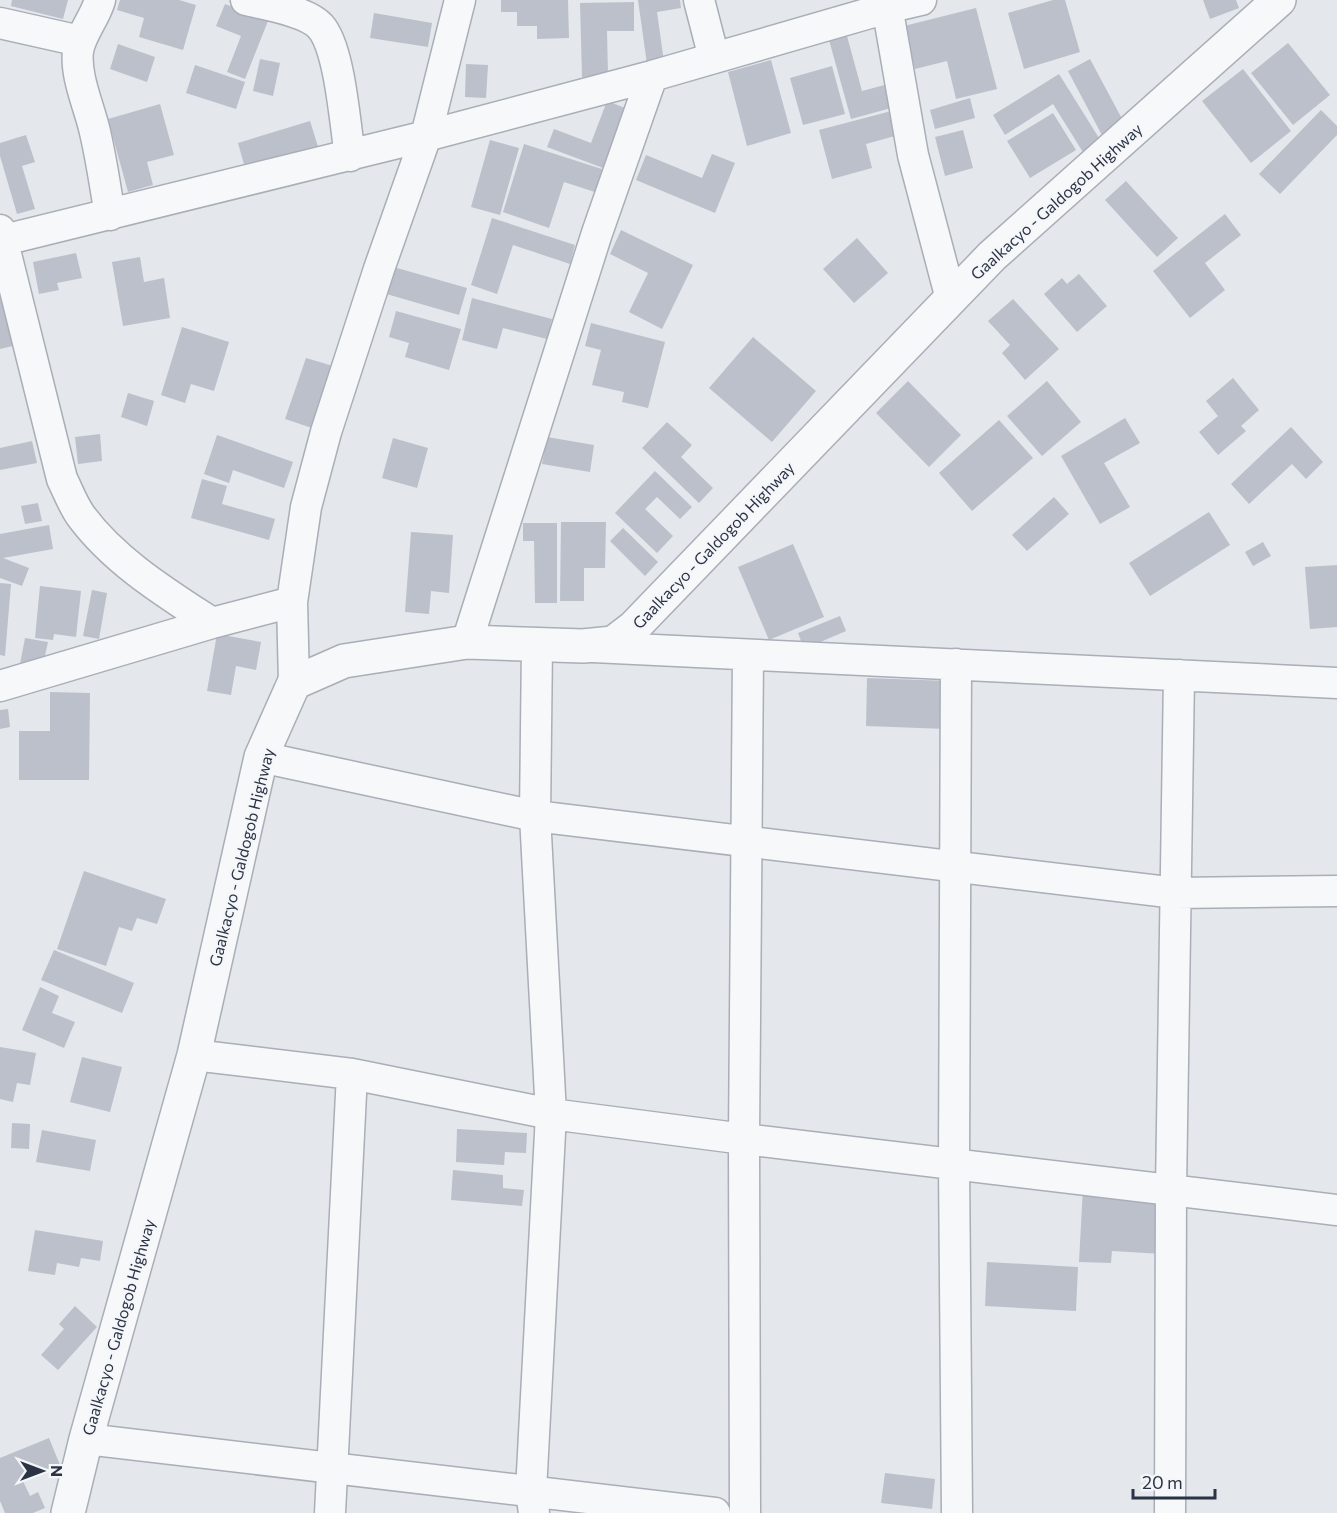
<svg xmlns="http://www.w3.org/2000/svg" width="1337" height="1513" font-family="Commissioner,sans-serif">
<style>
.building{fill:#bbc0ca}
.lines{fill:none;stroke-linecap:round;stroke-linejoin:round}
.minor-casing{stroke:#a9aeb7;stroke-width:33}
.tertiary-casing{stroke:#a9aeb7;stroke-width:36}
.minor{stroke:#f7f8fa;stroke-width:30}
.tertiary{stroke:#f7f8fa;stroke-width:33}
.labels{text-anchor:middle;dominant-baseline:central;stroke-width:4.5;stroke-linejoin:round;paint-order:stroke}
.street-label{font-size:16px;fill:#2b3445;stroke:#f4f6f9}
</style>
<rect width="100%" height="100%" fill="#e4e7ec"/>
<path class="building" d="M12,0H68L63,19L11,6Z
M120,0H179L196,5L183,50L139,37L144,18L117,10Z
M501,0H568L569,38L537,39V26H517V12H501Z
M638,0H680L681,8L657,12L664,62L647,64Z
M1053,0H1065L1080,52L1024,69L1008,13Z
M1203,0H1236L1239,8L1210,19Z
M634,2V31H607L608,76L582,77L580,3Z
M225,4L268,21L245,79L227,72L241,36L216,26Z
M976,8L997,89L956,99L947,61L915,69L904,26Z
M374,13L432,23L428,47L370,38Z
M847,36L862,91L896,82L902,105L851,119L829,40Z
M1288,43L1330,95L1293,125L1251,73Z
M118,44L155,57L147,82L110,69Z
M260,59L280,63L273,96L253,91Z
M1090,59L1128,130L1105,141L1068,71Z
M771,60L791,133L747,146L728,72Z
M466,64L488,65L486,98L465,97Z
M195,65L245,82L236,109L186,93Z
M832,66L845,114L803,125L790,78Z
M1243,69L1291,131L1251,163L1202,101Z
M1059,74L1104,146L1086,157L1053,104L1005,135L993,115Z
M970,98L975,118L935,129L930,110Z
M607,101L633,111L611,171L547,147L554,129L591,143Z
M160,104L174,155L147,162L153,185L128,192L108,119Z
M895,110L902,134L866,144L872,168L832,179L819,130Z
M1321,110L1337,126V135L1280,194L1259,174Z
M1053,113L1076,150L1030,178L1007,141Z
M310,121L320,153L247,175L238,143Z
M963,130L973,168L945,176L935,137Z
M26,135L35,162L22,166L35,209L17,214L0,156V143Z
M490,140L519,148L500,215L471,207Z
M524,144L608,171L601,194L564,182L549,228L503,212Z
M712,154L735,163L715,213L636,180L646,155L702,178Z
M1126,181L1178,238L1157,257L1105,200Z
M1225,214L1241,235L1205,263L1225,290L1190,318L1153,271Z
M492,218L575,245L570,264L513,245L497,294L471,285Z
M621,230L693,265L662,329L629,312L648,273L610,254Z
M857,238L888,273L854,303L823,269Z
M76,253L82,278L57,283L59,290L39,294L33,262Z
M140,257L144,282L164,278L170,318L123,326L112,262Z
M0,264L17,345L0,349Z
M390,266L467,288L459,315L383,293Z
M1079,274L1107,306L1077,332L1044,294L1062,278L1067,284Z
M472,298L552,319L547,339L503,328L497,349L462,340Z
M1013,299L1059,349L1025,380L1002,353L1010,345L988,321Z
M396,311L461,329L449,370L405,357L409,343L389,337Z
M591,323L665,342L648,408L622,402L624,392L592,385L601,350L585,346Z
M182,327L229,342L214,391L191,384L185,403L161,395Z
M753,337L816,391L772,442L709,388Z
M306,358L333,366L312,428L285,419Z
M1233,378L1259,410L1241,426L1246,431L1218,455L1199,432L1218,416L1206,401Z
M908,381L961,435L929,467L876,413Z
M1047,381L1081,422L1042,456L1007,416Z
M128,393L154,401L147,426L121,417Z
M1125,418L1140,443L1104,463L1130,507L1100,524L1061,456Z
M999,420L1033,458L972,511L939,473Z
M667,422L692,445L681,457L713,488L699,503L642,448Z
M1291,427L1323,462L1306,479L1292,464L1249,504L1231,484Z
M100,434L102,461L78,464L75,437Z
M217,435L293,462L284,488L233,470L229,483L204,474Z
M547,437L594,445L590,472L542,464Z
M393,438L428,448L417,488L382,478Z
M32,441L37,463L0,470V448Z
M655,471L692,507L680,519L657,497L645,509L673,536L657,553L615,513Z
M202,479L227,486L222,504L275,519L269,540L191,518Z
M1054,497L1069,514L1027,551L1012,535Z
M38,503L42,521L25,524L21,506Z
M1209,512L1230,545L1150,596L1129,563Z
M561,522H606L605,568H584V601H560Z
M523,523H557V603H535L534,541H523Z
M49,525L53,549L3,558L29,568L22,586L0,578V534Z
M623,528L658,562L645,576L610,541Z
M411,532L453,535L449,593L431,591L429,614L405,612Z
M1263,542L1271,556L1253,566L1245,552Z
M793,544L824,617L769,640L738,567Z
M1337,565V627L1310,629L1305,567Z
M0,583L11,584L5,656L0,655Z
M40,586L81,591L76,637L54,634L53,640L35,638Z
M92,590L107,593L99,639L83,636Z
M840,616L846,631L804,649L798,633Z
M217,634L261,642L256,670L236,666L231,695L207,691Z
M25,638L48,642L42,669L20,664Z
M867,678L949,681L947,729L866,726Z
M50,692L90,693L89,780H19V731H50Z
M8,709L10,727L0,729V710Z
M84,871L166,899L157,924L137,918L132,931L119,927L106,966L57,949Z
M54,950L134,983L122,1013L41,980Z
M40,987L59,996L52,1013L75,1022L64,1048L22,1030Z
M0,1047L36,1053L30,1085L17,1083L13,1102L0,1099Z
M82,1057L122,1067L110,1112L70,1102Z
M12,1123L30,1124L29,1149L11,1148Z
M457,1129L527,1133L526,1153L505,1152L504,1165L456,1162Z
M42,1130L96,1140L90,1171L36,1162Z
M453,1170L503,1175V1188L524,1190L522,1206L451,1200Z
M1083,1187L1166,1191L1162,1254L1112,1251L1111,1263L1079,1262Z
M35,1230L103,1241L100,1261L81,1258L79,1267L57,1263L55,1275L28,1271Z
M987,1262L1078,1267L1076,1311L985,1306Z
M75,1306L97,1327L58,1370L41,1355L64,1329L59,1324Z
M49,1438L60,1465L23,1481L30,1496L38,1492L45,1508L33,1513H5L0,1501V1458Z
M885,1473L935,1479L932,1509L881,1503Z"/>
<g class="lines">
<defs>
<path id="minor" d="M100,0C95,18 81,33 78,51C75,75 88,104 94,128C101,156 105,186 110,215
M246,0C266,5 306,11 320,26C340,47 345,125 350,156
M699,0L714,58
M886,0L913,155L951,299
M0,23L80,41
M0,230L62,479C68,491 73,505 81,516C114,561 166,593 212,623
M0,241L426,136L652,76L887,8L921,0
M491,643L467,642L597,233L652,76
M593,647L1337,683
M956,664L954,1165L957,1513
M294,683L292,602L306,507L326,432L379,269L426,136L460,0
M0,686L212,623L292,602
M261,757L535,816L1176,893L1337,891
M194,1055L352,1074L551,1114L744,1139L1337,1210
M86,1439L715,1513
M330,1513L352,1074
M534,1513L531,1491L551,1114L535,816L537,645
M745,1513L744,1139L748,655
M1170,1513L1171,1190L1179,675"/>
<path id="tertiary" d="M68,1513L86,1439L194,1055L261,757L294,683L344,661L467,642L583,646L613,643L634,627L992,256L1279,0"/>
</defs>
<use href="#minor" class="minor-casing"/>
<use href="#tertiary" class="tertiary-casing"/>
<use href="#minor" class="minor"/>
<use href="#tertiary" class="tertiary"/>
</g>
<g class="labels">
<g class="street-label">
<text transform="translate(1056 201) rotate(-42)">Gaalkacyo - Galdogob Highway</text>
<text transform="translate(713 545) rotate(-46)">Gaalkacyo - Galdogob Highway</text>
<text transform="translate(241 857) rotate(-76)">Gaalkacyo - Galdogob Highway</text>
<text transform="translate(118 1327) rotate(-74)">Gaalkacyo - Galdogob Highway</text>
</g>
</g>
<g transform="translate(42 1471) rotate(90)" stroke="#f4f6f9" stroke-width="4.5" paint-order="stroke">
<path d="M0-4.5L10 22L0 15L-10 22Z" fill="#2b3445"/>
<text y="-9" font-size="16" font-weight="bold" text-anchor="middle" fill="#2b3445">N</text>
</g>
<path d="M1133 1489v9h82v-9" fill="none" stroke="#2b3445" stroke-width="3"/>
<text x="1142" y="1489" font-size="18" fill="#2b3445" stroke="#f4f6f9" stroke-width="4.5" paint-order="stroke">20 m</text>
</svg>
